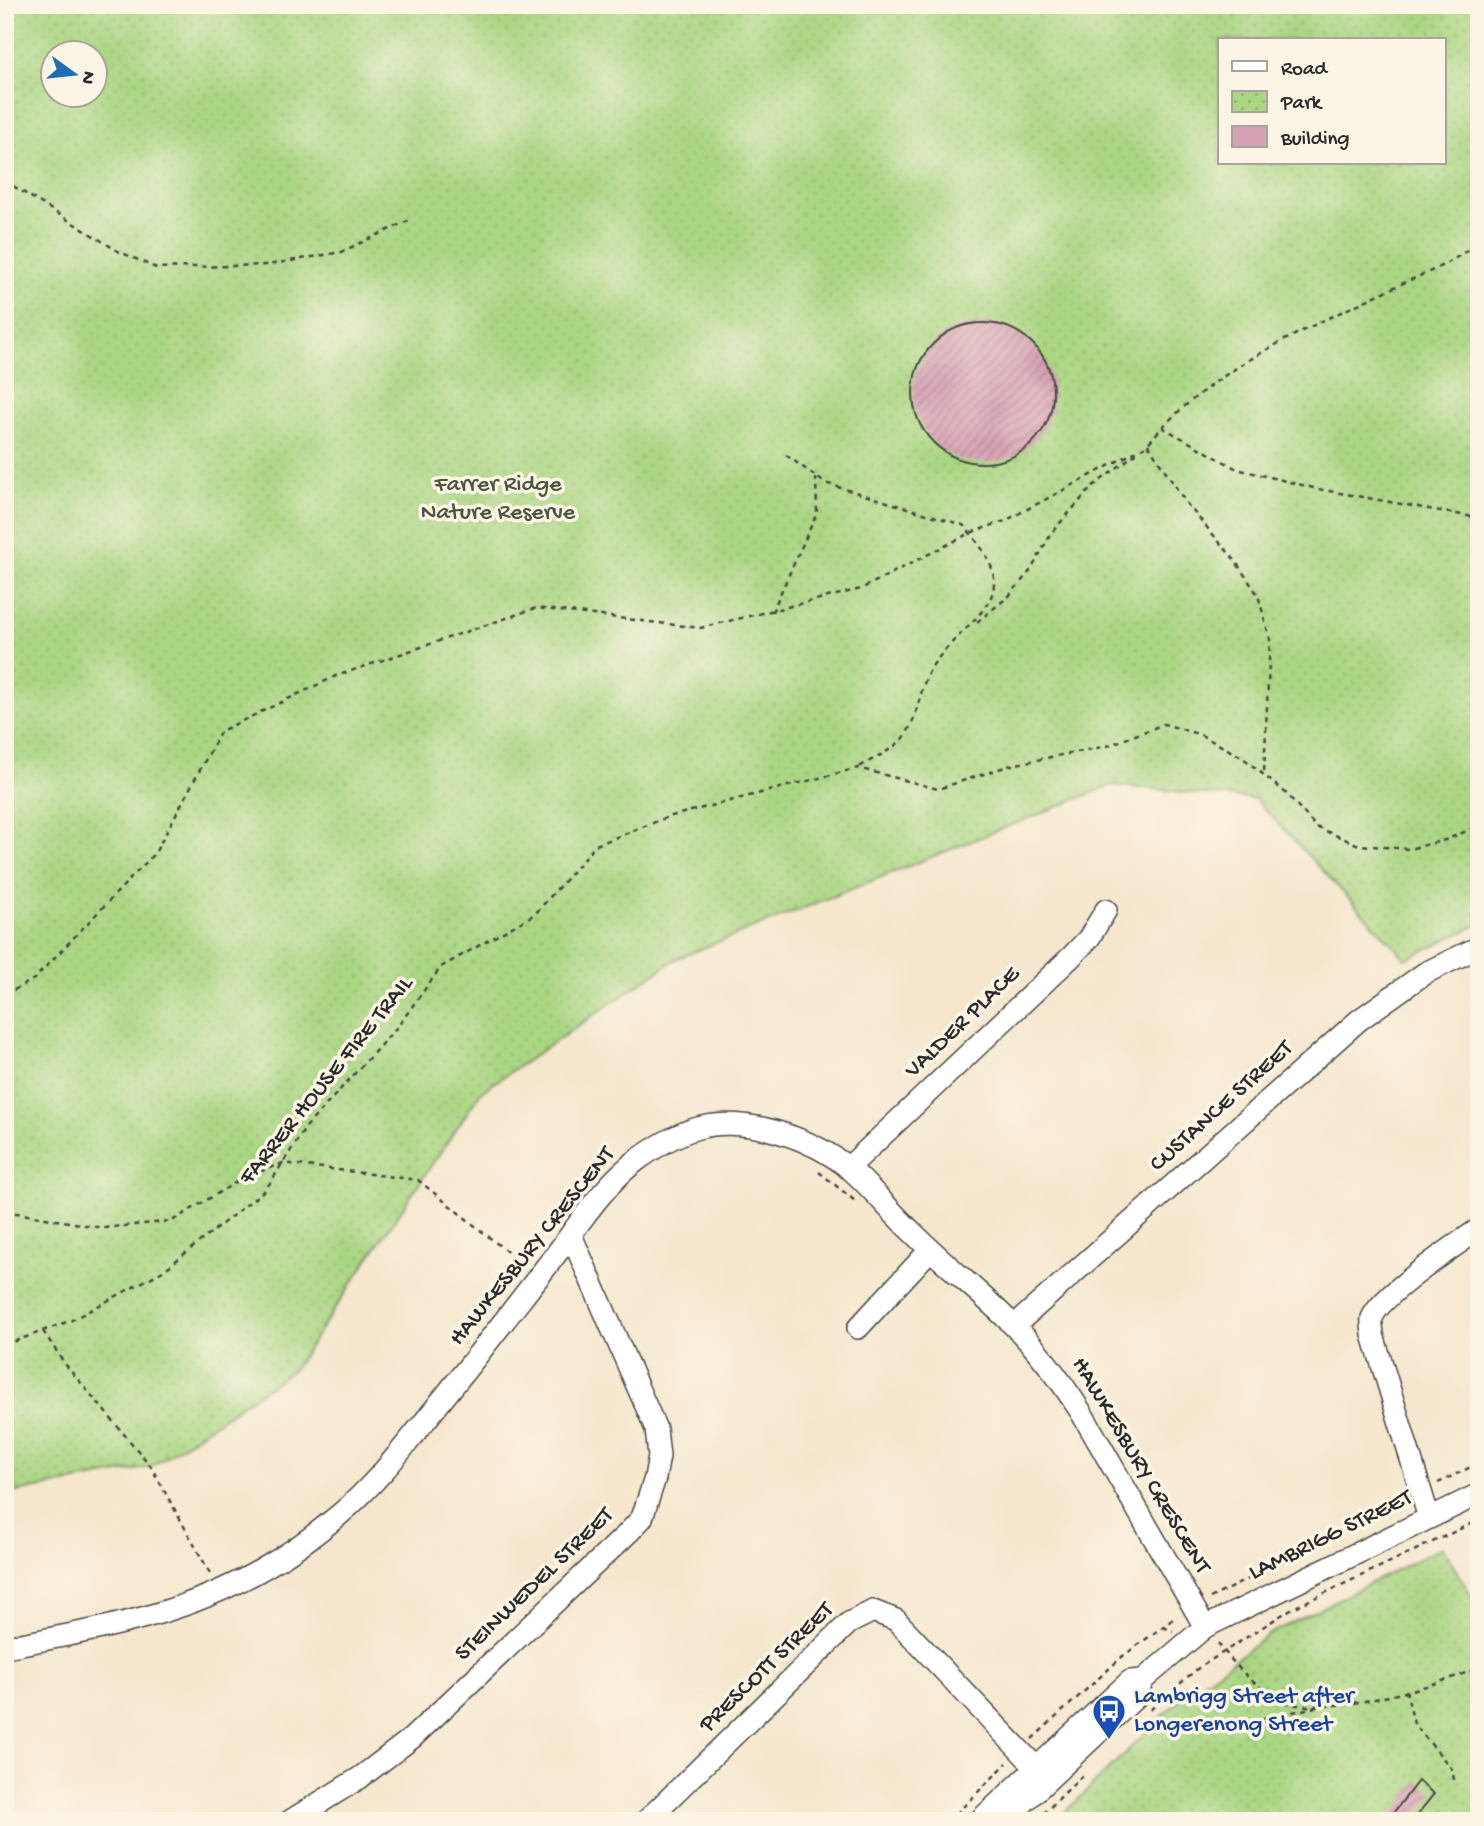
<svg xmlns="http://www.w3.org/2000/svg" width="1484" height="1826" font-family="'Gochi Hand',sans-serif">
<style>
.park{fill:url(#park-dots);stroke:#6a8057;stroke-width:2;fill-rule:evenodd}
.building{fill:url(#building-hatch)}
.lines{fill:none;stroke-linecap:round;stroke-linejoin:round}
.minor-casing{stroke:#494743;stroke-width:24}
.path{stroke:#494743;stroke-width:2.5;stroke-dasharray:5 5;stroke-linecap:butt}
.minor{stroke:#fff;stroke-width:21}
.labels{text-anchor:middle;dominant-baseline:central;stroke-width:7;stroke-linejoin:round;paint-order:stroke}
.park-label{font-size:24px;fill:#4b5641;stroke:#fcf5e5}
.street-label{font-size:24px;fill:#2b2b2b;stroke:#fcf5e5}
.transit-label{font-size:24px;fill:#164399;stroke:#fcf5e5;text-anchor:start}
</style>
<defs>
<pattern id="park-dots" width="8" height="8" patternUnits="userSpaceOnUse" patternTransform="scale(1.75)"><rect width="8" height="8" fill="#aad683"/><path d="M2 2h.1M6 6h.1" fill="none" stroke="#92b871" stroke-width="1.8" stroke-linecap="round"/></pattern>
<pattern id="building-hatch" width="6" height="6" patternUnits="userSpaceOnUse" patternTransform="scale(1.75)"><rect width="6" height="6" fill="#d7a1b5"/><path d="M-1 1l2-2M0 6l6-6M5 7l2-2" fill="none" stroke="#af8393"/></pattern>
</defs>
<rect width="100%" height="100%" fill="#fcf5e5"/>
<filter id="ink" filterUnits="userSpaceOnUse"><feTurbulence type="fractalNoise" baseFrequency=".0143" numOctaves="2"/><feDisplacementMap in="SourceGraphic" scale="14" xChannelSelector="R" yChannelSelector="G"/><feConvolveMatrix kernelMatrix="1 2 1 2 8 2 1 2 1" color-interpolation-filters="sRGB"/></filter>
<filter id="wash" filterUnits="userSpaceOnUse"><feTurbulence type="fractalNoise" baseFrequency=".00686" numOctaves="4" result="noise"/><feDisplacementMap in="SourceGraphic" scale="28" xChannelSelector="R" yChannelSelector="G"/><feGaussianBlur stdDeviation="1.57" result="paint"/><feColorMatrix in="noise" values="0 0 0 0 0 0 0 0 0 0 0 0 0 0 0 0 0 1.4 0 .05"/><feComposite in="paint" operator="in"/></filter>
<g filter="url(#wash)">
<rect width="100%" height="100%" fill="#f6e6cd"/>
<path class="park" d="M5,5H1479V924L1406,959L1255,799L1112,785L676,959L481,1092L294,1369L151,1467L5,1494ZM1220,40H1444V163H1220ZM52,52H94V94H52Z
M1442,1547L1479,1608V1821H1056L1178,1701L1269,1634Z"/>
<g id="blocks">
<path class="building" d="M913 393a70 70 0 1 1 140 0a70 70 0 1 1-140 0Z
M1418,1781L1434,1794L1412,1821H1387Z"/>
</g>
</g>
<g filter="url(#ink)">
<use href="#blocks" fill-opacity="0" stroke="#494743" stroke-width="2"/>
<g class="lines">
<defs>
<path id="minor" d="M848,1168L1071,957L1089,938L1106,910
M1014,1326L1359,1020L1425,973L1479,947
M858,1328L930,1250
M1429,1518L1373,1335C1373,1331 1371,1322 1372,1318C1380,1296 1457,1244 1479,1229
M5,1647C139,1622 231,1606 339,1515C375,1485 404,1447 433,1411C473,1362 511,1312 550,1262C576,1229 602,1186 636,1161C655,1147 676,1134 698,1128C746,1115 812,1138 850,1169C871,1187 889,1210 909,1229C942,1262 979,1291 1012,1324C1039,1350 1061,1381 1081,1412L1205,1627
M290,1821L361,1777L412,1738L629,1532L642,1518L655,1478L659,1456L656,1429L571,1235
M646,1821L849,1623L873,1611L896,1620L1047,1779
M979,1821L1130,1681L1143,1680
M1004,1821L1136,1697L1143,1680L1205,1627L1479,1494"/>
</defs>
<use href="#minor" class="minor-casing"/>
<path class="path" d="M5,181L118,251L156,268L267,265L341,252L410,220
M1162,427L1237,469L1318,489L1479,518
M1148,444L1186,503L1234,559L1258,595L1270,639L1264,774
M786,455L825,483L963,525C1031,599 972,611 933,665C918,687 920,718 903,738C891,752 873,758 858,768
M772,612L817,513L816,478
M977,622L1009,596L1031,570L1052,532L1092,487L1139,451
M5,995L34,979L155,853L221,731L336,676L536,608L700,628L861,589L970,533L1005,521L1146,446C1207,371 1301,331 1386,291C1419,275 1452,266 1479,240
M819,1172L855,1201
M5,1211L103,1228L172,1221L243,1178L283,1163L418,1180L525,1266
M43,1331L65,1364L150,1465L211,1575
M5,1345L72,1320L163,1271L266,1189L306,1127L398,1026L441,967L535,914L596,845L668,817L858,768L938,789L1011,765L1107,746L1164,724L1201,735L1242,757L1287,794L1316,827L1359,845L1409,849L1445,840L1479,826
M1438,1483L1479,1463
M1210,1598L1404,1501
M1163,1627L1173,1631
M1218,1643C1234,1664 1252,1684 1276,1698C1316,1723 1436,1685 1479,1668
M1406,1690L1414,1724L1452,1769L1455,1785
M1150,1710L1197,1669L1291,1609L1479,1520
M1134,1725L1215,1728L1317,1707
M1032,1739L1123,1656L1176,1617
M949,1821L1007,1763
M1036,1821L1085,1773"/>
<use href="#minor" class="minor"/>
</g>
</g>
<defs>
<symbol id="bus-pin" viewBox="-11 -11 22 30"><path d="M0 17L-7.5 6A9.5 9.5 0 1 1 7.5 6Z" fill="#1a4fb4" stroke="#fcf5e5"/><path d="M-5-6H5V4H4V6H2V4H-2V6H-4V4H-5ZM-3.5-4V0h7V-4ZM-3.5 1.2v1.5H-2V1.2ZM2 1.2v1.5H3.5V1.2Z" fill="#fff"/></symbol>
</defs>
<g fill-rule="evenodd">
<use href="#bus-pin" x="1090" y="1692" width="38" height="52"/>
</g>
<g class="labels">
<g class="park-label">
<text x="498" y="485">Farrer Ridge<tspan x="498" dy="28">Nature Reserve</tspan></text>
</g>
<g class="street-label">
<text transform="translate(963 1023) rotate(-44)">VALDER PLACE</text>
<text transform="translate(327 1081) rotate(-51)">FARRER HOUSE FIRE TRAIL</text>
<text transform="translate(1222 1107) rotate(-42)">CUSTANCE STREET</text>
<text transform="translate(533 1247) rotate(-51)">HAWKESBURY CRESCENT</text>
<text transform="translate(1140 1466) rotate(59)">HAWKESBURY CRESCENT</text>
<text transform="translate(1331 1536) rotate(-26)">LAMBRIGG STREET</text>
<text transform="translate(535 1585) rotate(-44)">STEINWEDEL STREET</text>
<text transform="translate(767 1668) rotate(-44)">PRESCOTT STREET</text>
</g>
<g class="transit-label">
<text x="1134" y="1697">Lambrigg Street after<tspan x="1134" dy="28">Longerenong Street</tspan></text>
</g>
</g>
<rect width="1484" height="1826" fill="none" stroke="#fcf5e5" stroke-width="28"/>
<rect x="1218" y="38" width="228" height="126" fill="#fcf5e5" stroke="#a8a49b" stroke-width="2"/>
<rect x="1232" y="61" width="35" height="10" fill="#ffffff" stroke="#a8a49b" stroke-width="2"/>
<text x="1281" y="74" font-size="21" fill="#2b2b2b">Road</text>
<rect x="1232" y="91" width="35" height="21" fill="url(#park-dots)" stroke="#a8a49b" stroke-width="2"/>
<text x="1281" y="108" font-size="21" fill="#2b2b2b">Park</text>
<rect x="1232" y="126" width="35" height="21" fill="#d7a1b5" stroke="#a8a49b" stroke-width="2"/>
<text x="1281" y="144" font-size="21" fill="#2b2b2b">Building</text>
<g transform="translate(74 74) rotate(105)"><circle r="33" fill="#fcf5e5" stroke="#a8a49b" stroke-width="2"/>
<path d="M0-5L12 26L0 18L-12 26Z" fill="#1f6fb2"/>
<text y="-10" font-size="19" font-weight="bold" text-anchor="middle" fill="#2b2b2b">N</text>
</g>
</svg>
